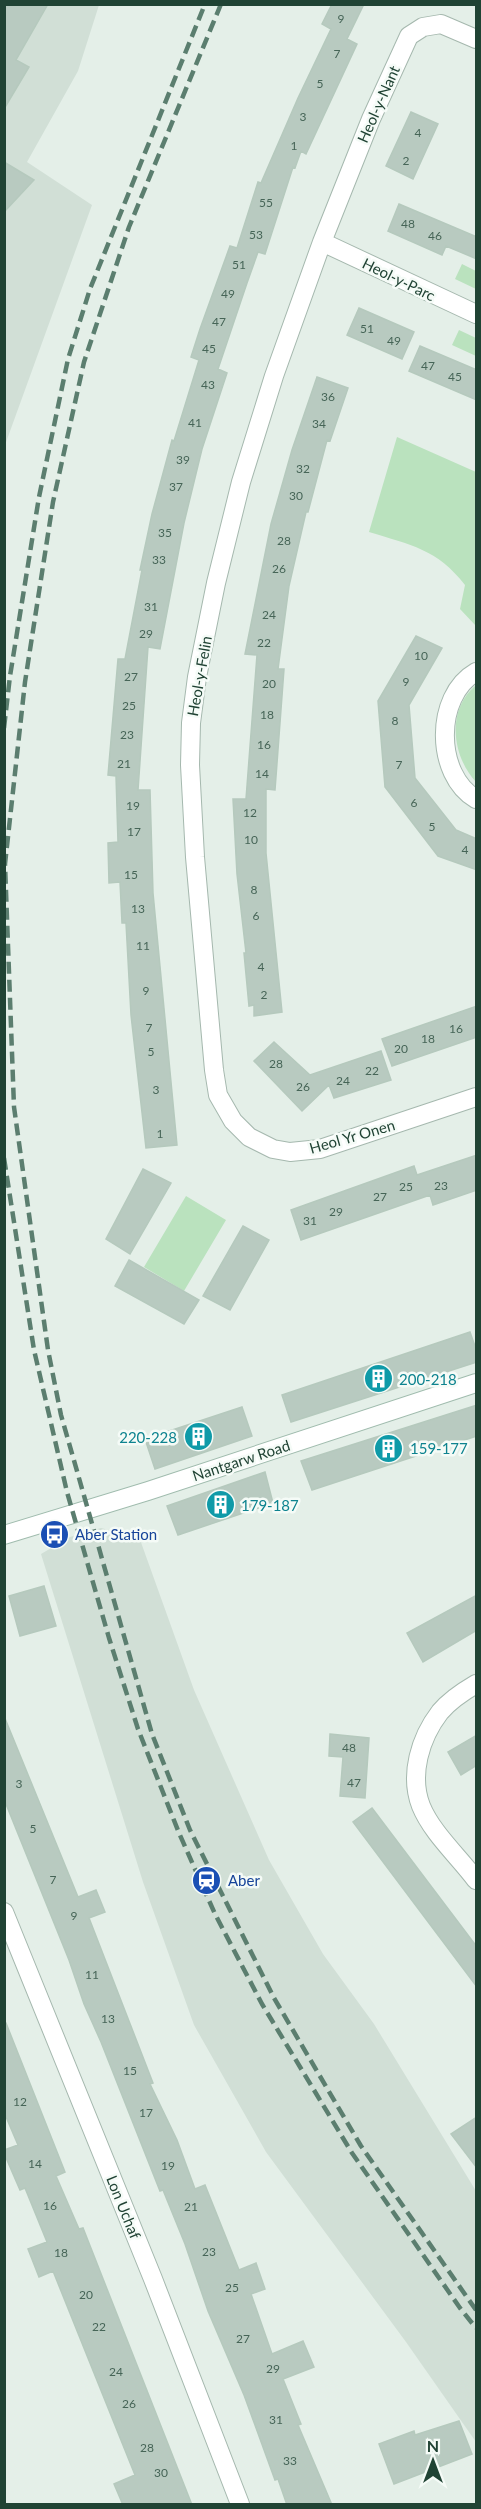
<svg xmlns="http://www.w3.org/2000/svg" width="481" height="2509" font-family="Lato,sans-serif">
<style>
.built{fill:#d1dfd6}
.green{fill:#bae2be}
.building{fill:#b8cac0;stroke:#b5c9bd;stroke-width:1.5}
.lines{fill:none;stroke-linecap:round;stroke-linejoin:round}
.street-casing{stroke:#a5b8ae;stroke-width:20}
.secondary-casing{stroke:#a0bcae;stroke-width:20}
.street{stroke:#fff;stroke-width:18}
.secondary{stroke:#fff;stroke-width:18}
.rail{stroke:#5b7e6f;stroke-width:4.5;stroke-dasharray:12 6;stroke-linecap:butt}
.labels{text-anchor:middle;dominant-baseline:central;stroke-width:5;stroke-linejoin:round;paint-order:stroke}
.number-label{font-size:12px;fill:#466557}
.street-label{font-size:15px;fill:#204334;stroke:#f5fbf7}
.culture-label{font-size:15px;fill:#0d838f;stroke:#f5fbf7;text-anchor:start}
.transit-label{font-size:15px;fill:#164399;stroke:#f5fbf7;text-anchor:start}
</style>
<rect width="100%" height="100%" fill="#e4efe8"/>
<path class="built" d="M5,5H99L78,71L27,162L92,205L5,445Z
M101,1528L129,1535L138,1534L194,1690L269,1860L323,1954L374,2024L476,2191V2442L406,2342L266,2152L194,2025L143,1882L41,1554L70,1537Z"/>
<path class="green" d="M462,264L476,271V289L455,279Z
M459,330L476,338V356L452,345Z
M397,437L476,472V626L460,609L465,585C437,549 411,545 369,532Z
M476,685V782C452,756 446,710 476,685Z
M186,1196L226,1220L184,1291L144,1267Z"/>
<path class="building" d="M4,4H48L16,60L29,67L4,109Z
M332,4H364L347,39L357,44L306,154L301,151L295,168L293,167L265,254L258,252L247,283L218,369L227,373L202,449L184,523L160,649L148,647L138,790H150L153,893L177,1145L146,1148L131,1015L126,923H122L120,882L109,883L108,843L118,842L116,776L108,775L118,659H125L142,570H140L152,514L172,440L174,441L199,360L191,357L200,329L230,246L237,248L258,182L261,183L298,98L331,29L322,24Z
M411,112L438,124L413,179L386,166Z
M4,162L34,180L4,212Z
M399,204L477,237V259L446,246L442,255L388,231Z
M359,308L414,332L402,359L347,335Z
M420,346L477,370V400L409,371Z
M317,377L348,388L330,441L327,440L308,512H306L289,586L278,669H284L275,790L266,789V853L282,1012L254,1016V1005L249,1006L244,953H246L237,874L233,799H246L257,655L245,654L271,524L292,450Z
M416,636L442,648L409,705L415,778L456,830L477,839V870L438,856L385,787L378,701Z
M477,1006V1037L392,1066L382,1039Z
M274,1042L310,1075L381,1051L391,1080L334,1098L329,1085L302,1111L254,1061Z
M477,1155V1190L433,1205L430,1195L301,1240L291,1210L414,1166L417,1175Z
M143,1169L171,1183L130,1254L106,1239Z
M243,1226L269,1240L230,1310L203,1296Z
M129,1260L199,1300L184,1324L115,1286Z
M470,1332L477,1352V1362L291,1422L282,1395Z
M477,1405V1436L312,1490L301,1461Z
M242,1407L252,1436L155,1469L145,1439Z
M265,1472L273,1503L178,1535L167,1506Z
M44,1586L56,1626L20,1636L9,1596Z
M477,1595V1630L423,1662L407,1633Z
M4,1716L78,1897L96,1890L105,1912L89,1918L153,2083L150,2084L177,2140L195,2189L205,2185L239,2270L256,2263L265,2289L251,2294L272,2354L303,2341L314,2367L283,2379L301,2424L298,2425L332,2505H287L278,2479L275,2480L244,2395L208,2311L185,2244L163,2190L160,2191L101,2042L84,2004L69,1960L4,1799Z
M330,1734L369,1738L365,1798L340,1796L343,1757L329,1756Z
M477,1735V1765L461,1775L448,1752Z
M372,1808L477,1947V1987L353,1822Z
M4,2023H6L65,2172L56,2176L79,2229L83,2228L192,2505H123L114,2484L135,2475L53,2271L39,2277L28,2249L47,2242L25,2188L20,2190L4,2153V2150L18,2145L4,2112Z
M477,2117V2168L451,2134Z
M459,2421L472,2454L394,2484L379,2444L414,2431L415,2435Z"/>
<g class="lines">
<defs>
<path id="street" d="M476,39L441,24L423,27L409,36L371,119L322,242L274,376L241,482L216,583L197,677L191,723L190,765L195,857L214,1070L218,1095L233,1121L249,1137L273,1149L290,1152L320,1149L476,1097
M322,242L476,314
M476,672C434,696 435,775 476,799
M476,1684C464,1691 450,1700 440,1712C420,1738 409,1775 421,1806C432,1833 459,1857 476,1880
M4,1912L153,2279L240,2504"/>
<path id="secondary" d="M4,1535L148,1491L476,1383"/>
</defs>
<use href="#street" class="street-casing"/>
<use href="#secondary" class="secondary-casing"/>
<use href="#street" class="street"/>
<use href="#secondary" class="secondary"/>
<path class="rail" d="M221,4L129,227L84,362L53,502L25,682L5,864L14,1107L48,1350L61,1415L152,1734L190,1830L274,1998L361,2146L476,2310
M4,728L10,676L39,497L68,359L90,289L205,4
M4,1158L34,1350L67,1492L109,1638L138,1729L179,1833L215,1914L262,2004L352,2153L460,2308L476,2328"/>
</g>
<defs>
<symbol id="building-disc" viewBox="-11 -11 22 22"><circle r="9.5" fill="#0f9aa8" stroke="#f5fbf7"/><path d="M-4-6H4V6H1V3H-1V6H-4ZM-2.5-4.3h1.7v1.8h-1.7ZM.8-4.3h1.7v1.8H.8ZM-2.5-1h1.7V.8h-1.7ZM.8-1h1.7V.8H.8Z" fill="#fff"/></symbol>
<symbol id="bus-disc" viewBox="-11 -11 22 22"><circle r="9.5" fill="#1a4fb4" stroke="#f5fbf7"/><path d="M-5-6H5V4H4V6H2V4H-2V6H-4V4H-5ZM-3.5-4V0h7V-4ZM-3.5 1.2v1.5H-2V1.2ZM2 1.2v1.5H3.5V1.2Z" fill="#fff"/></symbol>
<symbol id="station-disc" viewBox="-11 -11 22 22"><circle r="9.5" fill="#1a4fb4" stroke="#f5fbf7"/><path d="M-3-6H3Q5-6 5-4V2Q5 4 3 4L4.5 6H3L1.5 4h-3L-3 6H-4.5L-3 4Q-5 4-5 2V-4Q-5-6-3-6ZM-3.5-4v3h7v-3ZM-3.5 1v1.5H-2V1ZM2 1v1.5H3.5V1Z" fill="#fff"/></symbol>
</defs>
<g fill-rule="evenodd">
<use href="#building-disc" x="362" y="1362" width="33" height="33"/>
<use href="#building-disc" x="182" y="1420" width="33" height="33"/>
<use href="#building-disc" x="372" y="1432" width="33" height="33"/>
<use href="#building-disc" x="204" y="1488" width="33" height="33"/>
<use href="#bus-disc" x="38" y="1518" width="33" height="33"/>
<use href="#station-disc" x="190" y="1864" width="33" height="33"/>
</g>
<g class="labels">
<g class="number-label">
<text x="341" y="18">9</text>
<text x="337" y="53">7</text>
<text x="320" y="83">5</text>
<text x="303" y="116">3</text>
<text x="418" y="132">4</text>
<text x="294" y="145">1</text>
<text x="406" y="160">2</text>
<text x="266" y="202">55</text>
<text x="408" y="223">48</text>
<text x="256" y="234">53</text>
<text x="435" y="235">46</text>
<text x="239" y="264">51</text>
<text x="228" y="293">49</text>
<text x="219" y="321">47</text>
<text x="367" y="328">51</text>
<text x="394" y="340">49</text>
<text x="209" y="348">45</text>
<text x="428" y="365">47</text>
<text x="455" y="376">45</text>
<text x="208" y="384">43</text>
<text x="328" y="396">36</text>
<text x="195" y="422">41</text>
<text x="319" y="423">34</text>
<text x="183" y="459">39</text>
<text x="303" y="468">32</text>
<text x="176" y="486">37</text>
<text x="296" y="495">30</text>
<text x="165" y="532">35</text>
<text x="284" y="540">28</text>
<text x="159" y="559">33</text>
<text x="279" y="568">26</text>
<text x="151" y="606">31</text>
<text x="269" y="614">24</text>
<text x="146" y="633">29</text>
<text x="264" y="642">22</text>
<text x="421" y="655">10</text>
<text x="131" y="676">27</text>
<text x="406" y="681">9</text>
<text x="269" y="683">20</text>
<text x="129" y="705">25</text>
<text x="267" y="714">18</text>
<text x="395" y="720">8</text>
<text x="127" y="734">23</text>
<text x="264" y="744">16</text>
<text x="124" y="763">21</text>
<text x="399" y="764">7</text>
<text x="262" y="773">14</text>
<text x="414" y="802">6</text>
<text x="133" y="805">19</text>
<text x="250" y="812">12</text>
<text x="432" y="826">5</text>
<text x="134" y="831">17</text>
<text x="251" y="839">10</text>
<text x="465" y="849">4</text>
<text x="131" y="874">15</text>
<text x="254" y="889">8</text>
<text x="138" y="908">13</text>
<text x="256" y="915">6</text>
<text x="143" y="945">11</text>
<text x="261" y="966">4</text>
<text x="146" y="990">9</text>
<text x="264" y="994">2</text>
<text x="149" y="1027">7</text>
<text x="456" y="1028">16</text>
<text x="428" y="1038">18</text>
<text x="401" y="1048">20</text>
<text x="151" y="1051">5</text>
<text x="276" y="1063">28</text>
<text x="372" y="1070">22</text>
<text x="343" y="1080">24</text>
<text x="303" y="1086">26</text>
<text x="156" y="1089">3</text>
<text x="160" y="1133">1</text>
<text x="441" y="1185">23</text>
<text x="406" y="1186">25</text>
<text x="380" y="1196">27</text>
<text x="336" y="1211">29</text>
<text x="310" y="1220">31</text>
<text x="349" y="1747">48</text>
<text x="354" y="1782">47</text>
<text x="19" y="1783">3</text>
<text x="33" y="1828">5</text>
<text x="53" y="1879">7</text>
<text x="74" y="1915">9</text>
<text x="92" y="1974">11</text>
<text x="108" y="2018">13</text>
<text x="130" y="2070">15</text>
<text x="20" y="2101">12</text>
<text x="146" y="2112">17</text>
<text x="35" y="2163">14</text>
<text x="168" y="2165">19</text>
<text x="50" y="2205">16</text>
<text x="191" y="2206">21</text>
<text x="209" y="2251">23</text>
<text x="61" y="2252">18</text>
<text x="232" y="2287">25</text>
<text x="86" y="2294">20</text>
<text x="99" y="2326">22</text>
<text x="243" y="2338">27</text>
<text x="273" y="2368">29</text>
<text x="116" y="2371">24</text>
<text x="129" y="2403">26</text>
<text x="276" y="2419">31</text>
<text x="147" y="2447">28</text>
<text x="290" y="2460">33</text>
<text x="161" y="2472">30</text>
</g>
<g class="street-label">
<text transform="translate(378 104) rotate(-66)">Heol-y-Nant</text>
<text transform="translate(399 279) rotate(26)">Heol-y-Parc</text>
<text transform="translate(199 676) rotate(-80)">Heol-y-Felin</text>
<text transform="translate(352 1136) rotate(-16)">Heol Yr Onen</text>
<text transform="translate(241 1460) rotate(-18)">Nantgarw Road</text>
<text transform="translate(124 2207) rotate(68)">Lon Uchaf</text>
</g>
<g class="culture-label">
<text x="399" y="1379">200-218</text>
<text x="177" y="1437" text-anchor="end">220-228</text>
<text x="410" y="1448">159-177</text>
<text x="241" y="1505">179-187</text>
</g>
<g class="transit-label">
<text x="75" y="1534">Aber Station</text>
<text x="228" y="1880">Aber</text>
</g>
</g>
<rect width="481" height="2509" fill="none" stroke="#204334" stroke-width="12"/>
<g transform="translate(433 2461)" stroke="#f5fbf7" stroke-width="4.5" paint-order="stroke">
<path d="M0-4.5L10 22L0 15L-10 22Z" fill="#204334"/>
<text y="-9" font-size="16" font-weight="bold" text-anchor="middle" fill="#204334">N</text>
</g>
</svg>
